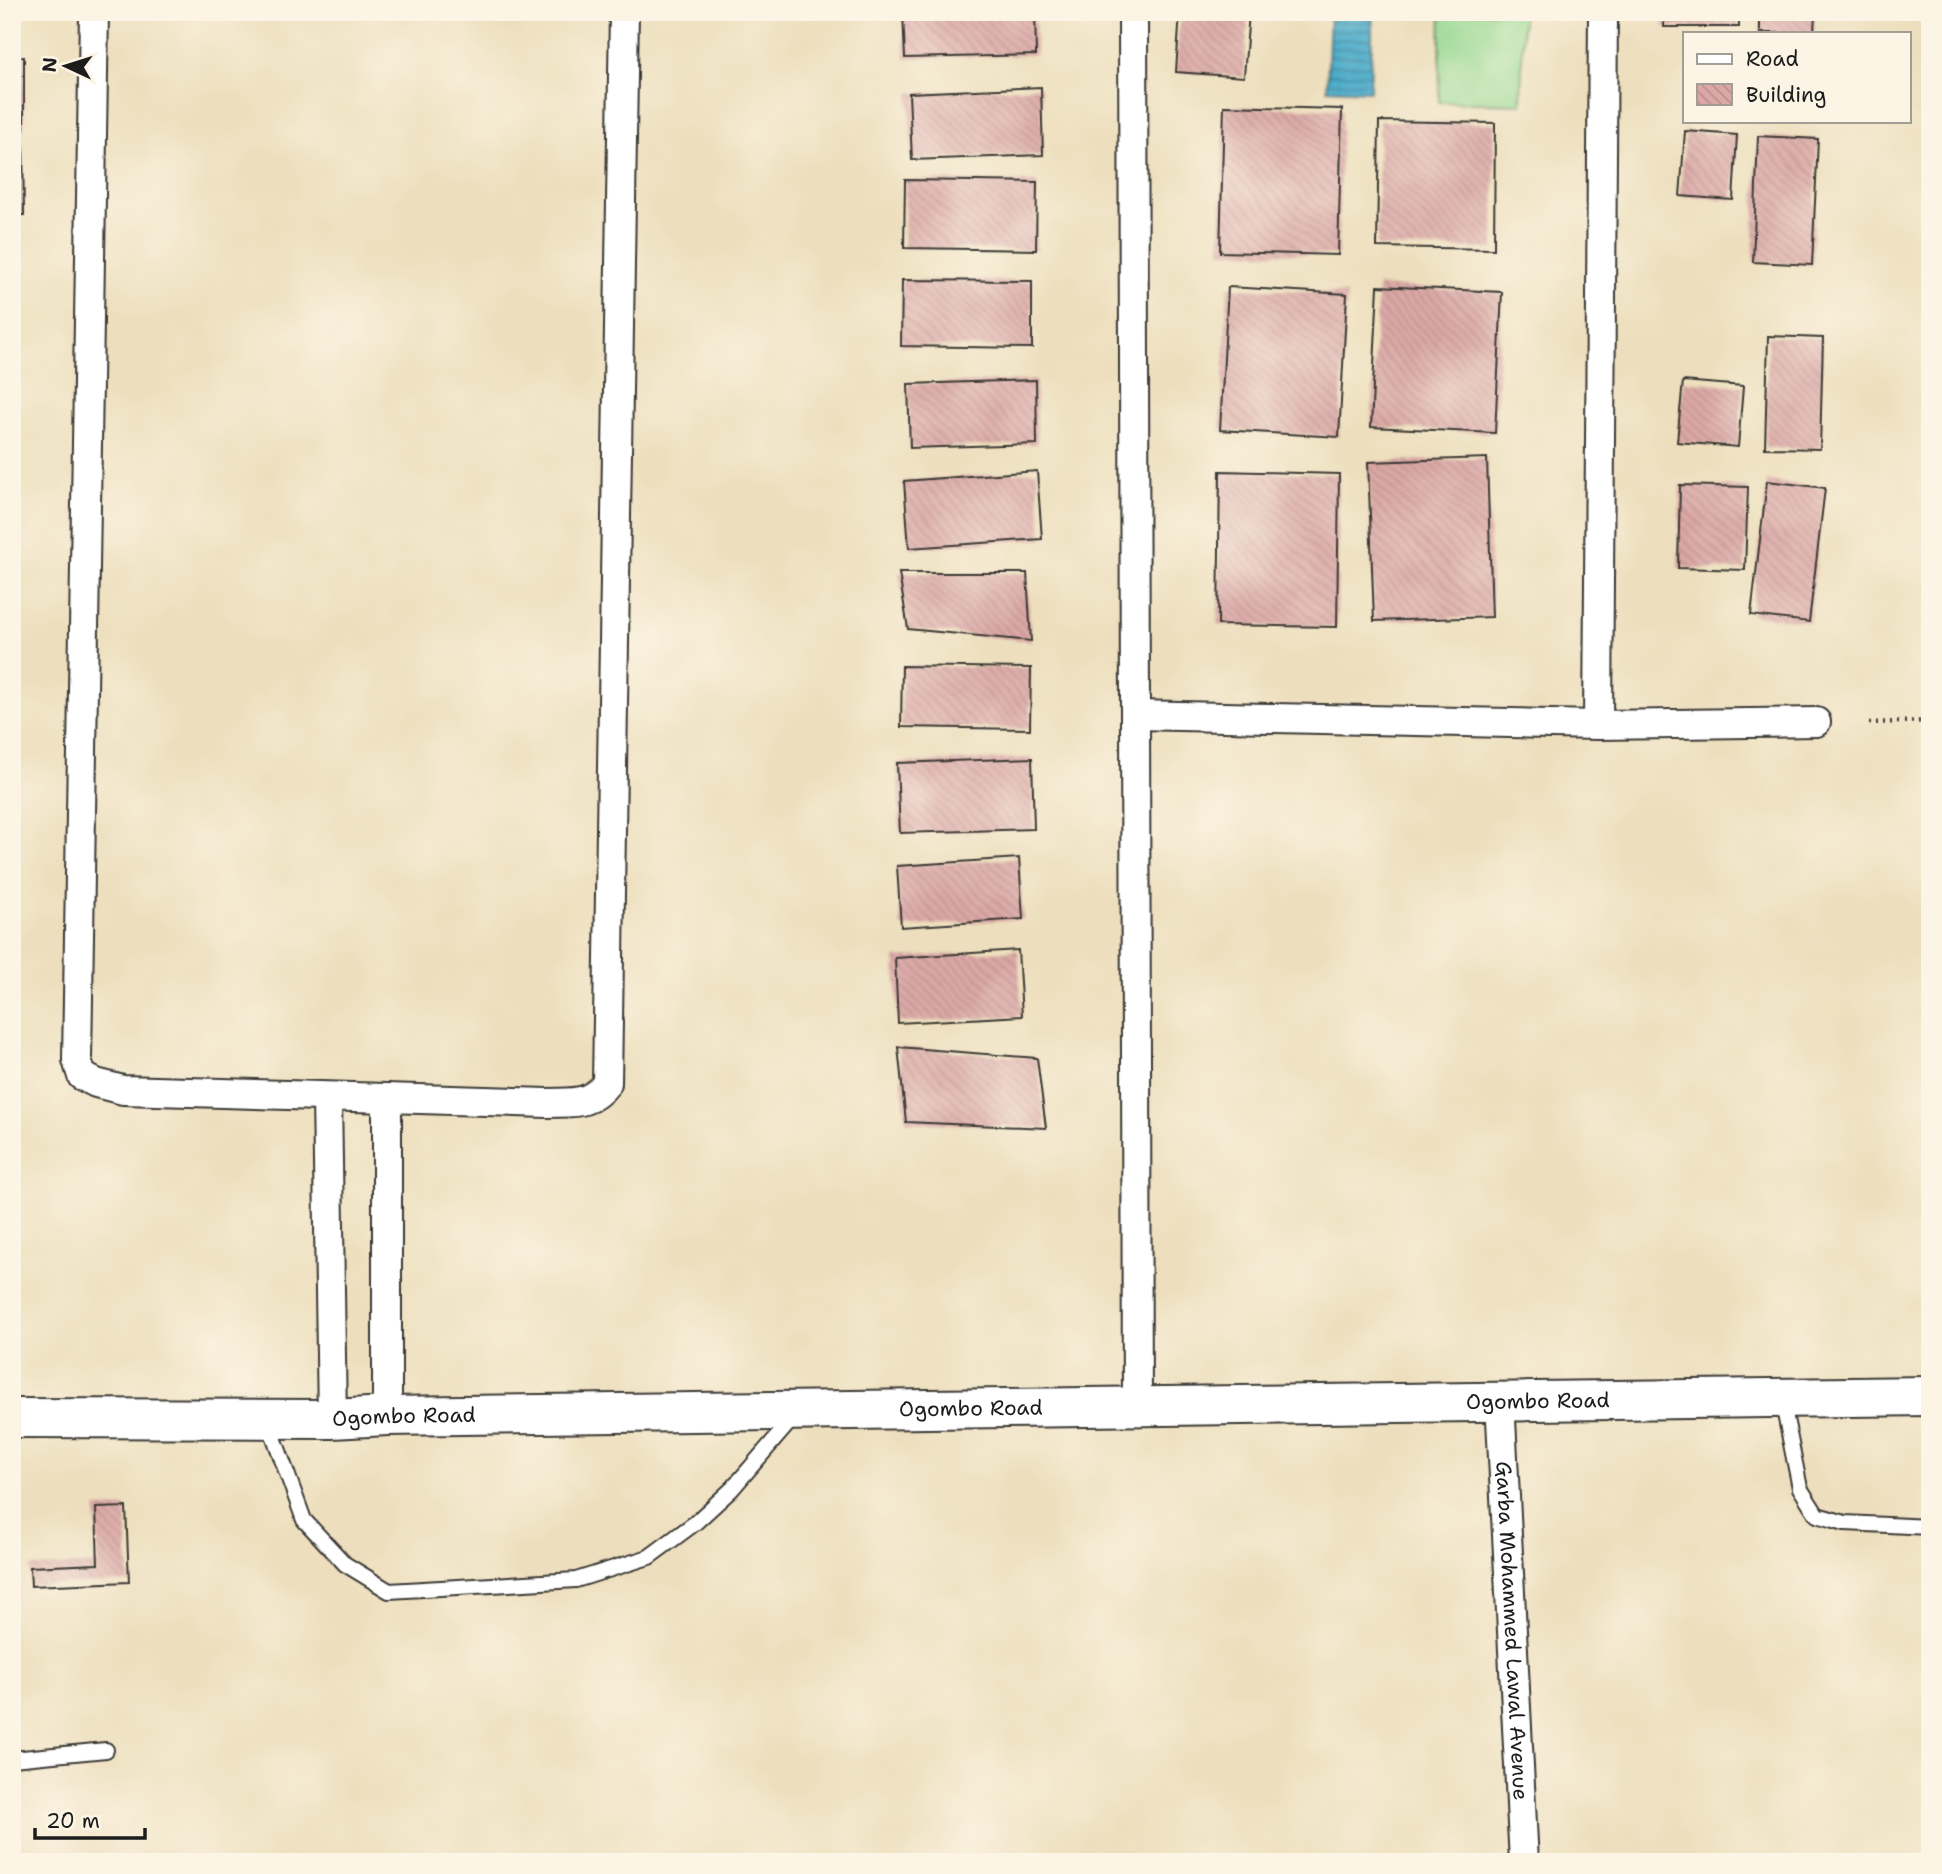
<svg xmlns="http://www.w3.org/2000/svg" width="1942" height="1874" font-family="'Shantell Sans',sans-serif">
<style>
.garden{fill:#95d890;stroke:#587a56;stroke-width:2}
.water{fill:url(#water-rules);stroke:#336372;stroke-width:2}
.building{fill:url(#building-back-hatch)}
.lines{fill:none;stroke-linecap:round;stroke-linejoin:round}
.service-casing{stroke:#3b3934;stroke-width:18}
.minor-casing{stroke:#3b3934;stroke-width:32}
.secondary-casing{stroke:#3b3934;stroke-width:42}
.path{stroke:#3b3934;stroke-width:4.5;stroke-dasharray:2 5;stroke-linecap:butt}
.service{stroke:#fff;stroke-width:14}
.minor{stroke:#fff;stroke-width:28}
.secondary{stroke:#fff;stroke-width:38}
.labels{text-anchor:middle;dominant-baseline:central;stroke-width:7;stroke-linejoin:round;paint-order:stroke}
.street-label{font-size:21px;fill:#1c1c1c;stroke:#fcf5e5}
</style>
<defs>
<pattern id="water-rules" width="6" height="5" patternUnits="userSpaceOnUse" patternTransform="scale(1.75)"><rect width="6" height="5" fill="#4aaac9"/><path d="M0 2.5h6" fill="none" stroke="#3d8aa2"/></pattern>
<pattern id="building-back-hatch" width="6" height="6" patternUnits="userSpaceOnUse" patternTransform="scale(1.75)"><rect width="6" height="6" fill="#dba8a6"/><path d="M-1 5l2 2M0 0l6 6M5-1l2 2" fill="none" stroke="#bb908e"/></pattern>
</defs>
<rect width="100%" height="100%" fill="#fcf5e5"/>
<filter id="ink" filterUnits="userSpaceOnUse"><feTurbulence type="fractalNoise" baseFrequency=".0143" numOctaves="2"/><feDisplacementMap in="SourceGraphic" scale="14" xChannelSelector="R" yChannelSelector="G"/><feConvolveMatrix kernelMatrix="1 2 1 2 8 2 1 2 1" color-interpolation-filters="sRGB"/></filter>
<filter id="wash" filterUnits="userSpaceOnUse"><feTurbulence type="fractalNoise" baseFrequency=".00686" numOctaves="4" result="noise"/><feDisplacementMap in="SourceGraphic" scale="28" xChannelSelector="R" yChannelSelector="G"/><feGaussianBlur stdDeviation="1.57" result="paint"/><feColorMatrix in="noise" values="0 0 0 0 0 0 0 0 0 0 0 0 0 0 0 0 0 1.4 0 .05"/><feComposite in="paint" operator="in"/></filter>
<g filter="url(#wash)">
<rect width="100%" height="100%" fill="#eddfbd"/>
<path class="garden" d="M1441,12H1523L1521,104L1439,102Z"/>
<path class="water" d="M1330,12H1373L1370,91L1327,89Z"/>
<g id="blocks">
<path class="building" d="M903,12H1035L1036,55L905,58Z
M1180,12H1249L1244,77L1176,72Z
M1664,12H1739V27H1664Z
M1760,12H1815L1814,33H1760Z
M12,57H24V129H12Z
M1041,87L1043,155L912,160L909,93Z
M1224,106L1342,109L1338,255L1220,252Z
M1379,121L1495,123L1494,249L1377,247Z
M1685,131L1737,135L1733,200L1680,196Z
M1758,136L1818,139L1812,265L1753,262Z
M12,143H23L24,215H12Z
M905,180L1037,182L1036,250L904,248Z
M19,280L20,353H12V281Z
M902,280L1032,281V348L901,346Z
M1378,286L1502,292L1495,433L1371,427Z
M1228,287L1347,294L1339,437L1220,430Z
M1768,336L1823,338L1820,449L1765,448Z
M1036,380L1037,444L910,448L908,384Z
M1683,381L1743,386L1738,447L1677,442Z
M1487,458L1492,617L1374,621L1368,462Z
M1037,471L1042,539L909,548L904,481Z
M1220,471L1339,474L1337,627L1218,625Z
M1767,481L1825,488L1809,622L1751,615Z
M1680,485L1748,487L1745,570L1678,568Z
M899,573H1027L1031,641L908,629Z
M902,666L1031,668L1030,729L901,727Z
M1032,758L1034,829L900,833L897,763Z
M1019,858L1023,919L901,927L897,866Z
M1018,950L1022,1016L898,1023L895,958Z
M898,1047L1037,1058L1046,1128L906,1122Z
M126,1507L129,1582L31,1586L30,1567L98,1564L96,1508Z"/>
</g>
</g>
<g filter="url(#ink)">
<use href="#blocks" fill-opacity="0" stroke="#3b3934" stroke-width="2"/>
<g class="lines">
<defs>
<path id="service" d="M1782,1399L1800,1488L1817,1515L1845,1523L1930,1527
M268,1421L304,1520L345,1564L389,1591L576,1580L649,1557L695,1523L732,1489L794,1417
M12,1759L106,1750"/>
<g id="minor">
<path d="M94,12L77,1060L82,1076L96,1083L123,1090L547,1103C573,1102 589,1106 607,1083L624,12"/>
<path d="M1133,12L1137,1407"/>
<path d="M1135,715L1598,725L1816,722"/>
<path d="M1598,725L1603,12"/>
<path d="M327,1097L332,1419"/>
<path id="s1" d="M1500,1400L1524,1862"/>
<path d="M387,1416V1098"/>
</g>
<g id="secondary">
<path id="s2" d="M12,1418L332,1419L387,1416L1930,1396"/>
</g>
</defs>
<use href="#service" class="service-casing"/>
<use href="#minor" class="minor-casing"/>
<use href="#secondary" class="secondary-casing"/>
<path class="path" d="M1869,723L1930,721"/>
<use href="#service" class="service"/>
<use href="#minor" class="minor"/>
<use href="#secondary" class="secondary"/>
</g>
</g>
<g class="labels">
<g class="street-label">
<text stroke="none"><textPath href="#s2" startOffset="1526">Ogombo Road</textPath></text>
<text stroke="none"><textPath href="#s2" startOffset="959">Ogombo Road</textPath></text>
<text stroke="none"><textPath href="#s2" startOffset="392">Ogombo Road</textPath></text>
<text stroke="none"><textPath href="#s1" startOffset="231">Garba Mohammed Lawal Avenue</textPath></text>
</g>
</g>
<rect width="1942" height="1874" fill="none" stroke="#fcf5e5" stroke-width="42"/>
<rect x="1683" y="32" width="228" height="91" fill="#fcf5e5" stroke="#a29e95" stroke-width="2"/>
<rect x="1697" y="54" width="35" height="10" fill="#ffffff" stroke="#a29e95" stroke-width="2"/>
<text x="1746" y="66" font-size="21" fill="#1c1c1c">Road</text>
<rect x="1697" y="84" width="35" height="21" fill="url(#building-back-hatch)" stroke="#a29e95" stroke-width="2"/>
<text x="1746" y="102" font-size="21" fill="#1c1c1c">Building</text>
<g transform="translate(66 66) rotate(274)" stroke="#fcf5e5" stroke-width="5" paint-order="stroke">
<path d="M0-5L12 26L0 18L-12 26Z" fill="#1c1c1c"/>
<text y="-10" font-size="19" font-weight="bold" text-anchor="middle" fill="#1c1c1c">N</text>
</g>
<path d="M35 1828v10h110v-10" fill="none" stroke="#1c1c1c" stroke-width="3.5"/>
<text x="46" y="1828" font-size="21" fill="#1c1c1c" stroke="#fcf5e5" stroke-width="5" paint-order="stroke">20 m</text>
</svg>
